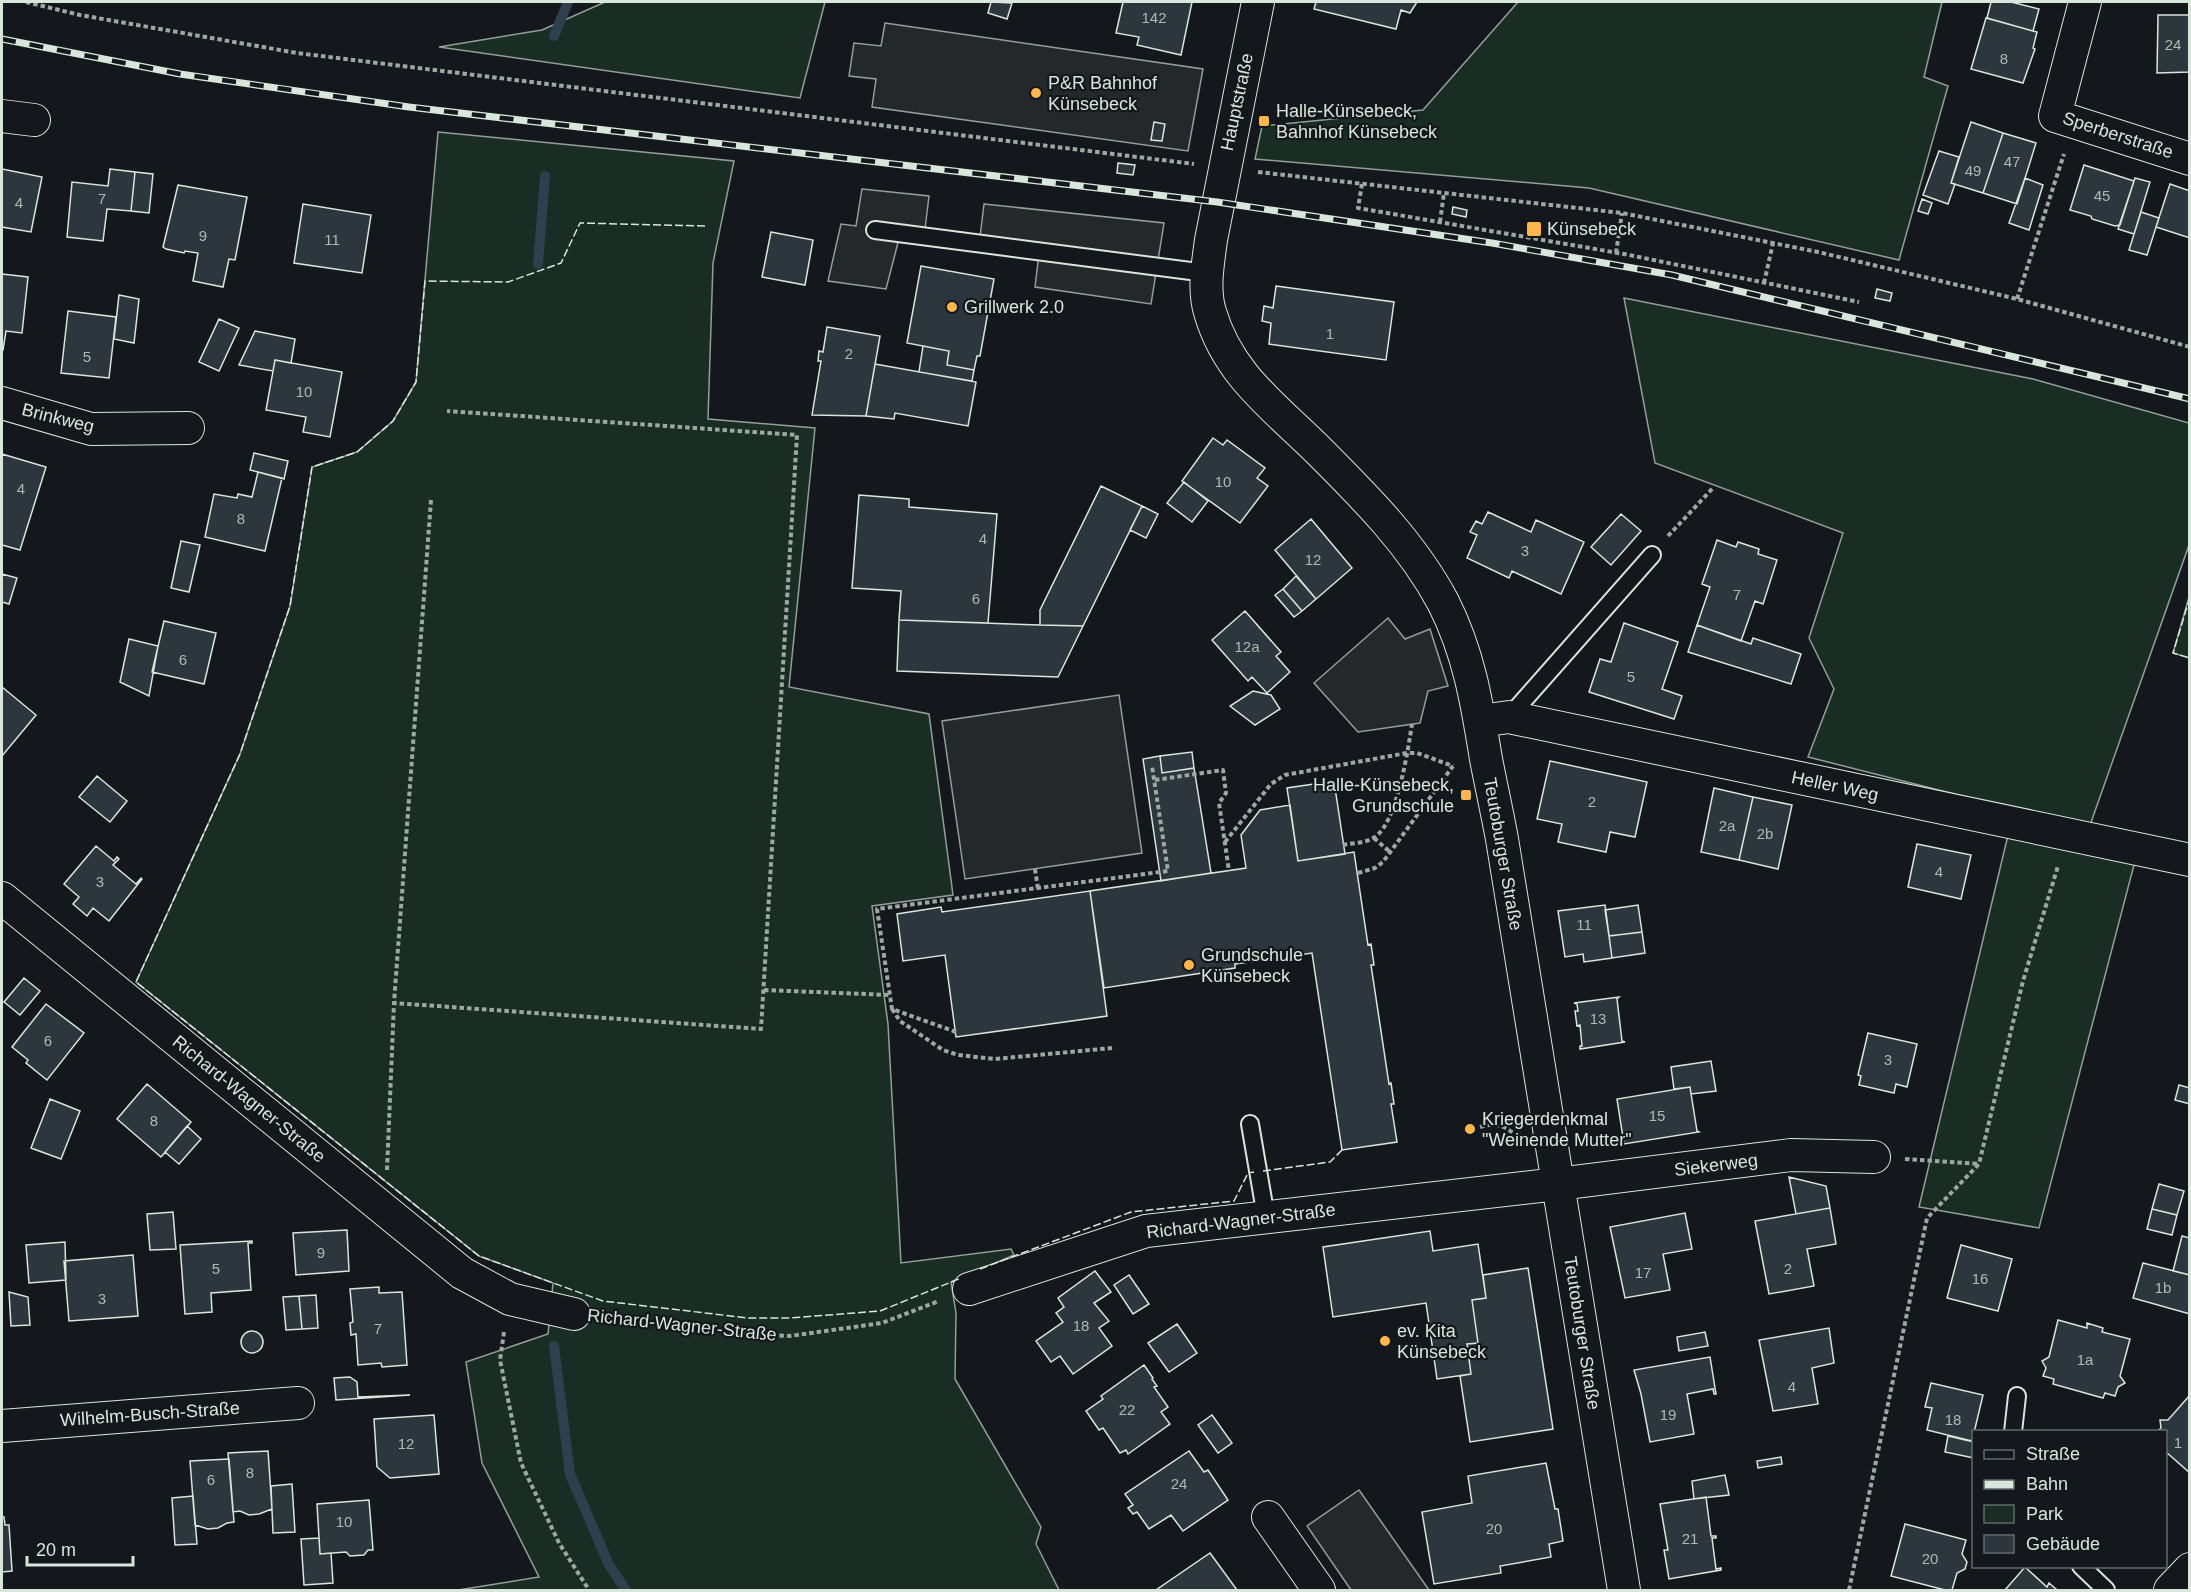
<svg xmlns="http://www.w3.org/2000/svg" width="2191" height="1592" font-family="Helvetica,sans-serif">
<style>
.green{fill:#1a2d24;stroke:#939e99;stroke-width:1.5}
.parking{fill:#24282b;stroke:#939e99;stroke-width:1.5}
.lines{fill:none;stroke-linecap:round;stroke-linejoin:round}
.stream{stroke:#2f3f4d;stroke-width:10}
.building{fill:#2c363c;stroke:#d8e6dc;stroke-width:1.5}
.service-casing{stroke:#d8e6dc;stroke-width:20}
.minor-casing{stroke:#d8e6dc;stroke-width:34}
.path{stroke:#9da8a2;stroke-width:4;stroke-dasharray:4.5 3;stroke-linecap:butt}
.service{stroke:#14181c;stroke-width:16}
.minor{stroke:#14181c;stroke-width:32}
.rail-casing{stroke:#d8e6dc;stroke-width:7}
.rail{stroke:#14181c;stroke-width:4.5;stroke-dasharray:14;stroke-linecap:butt}
.fence{stroke:#d8e6dc;stroke-width:1.5;stroke-dasharray:8 3;stroke-linecap:butt}
.poi-dot{fill:#ffb74d;stroke:#14181c;stroke-width:2}
.labels{text-anchor:middle;dominant-baseline:central;stroke-width:4.5;stroke-linejoin:round;paint-order:stroke}
.number-label{font-size:15px;fill:#adbab4}
.poi-label{font-size:18px;fill:#d8e6dc;stroke:#14181c;text-anchor:start}
.street-label{font-size:18px;fill:#d8e6dc;stroke:#14181c}
</style>
<rect width="100%" height="100%" fill="#14181c"/>
<path class="green" d="M605,2H825L800,98L439,47L542,30Z
M1518,2H1942L1924,77L1948,86L1899,260L1589,188L1255,159L1262,126L1423,110Z
M438,132L734,161L713,263L708,419L815,428L789,687L929,714L953,895L872,906L888,1024L901,1263L1011,1249L1014,1255L951,1282L956,1313L955,1379L1041,1527L1036,1544L1059,1590H458L539,1577L482,1463L466,1362L548,1334L553,1283L479,1256L136,982L240,754L290,606L312,467L357,452L393,421L416,382Z
M1624,298L2033,379L2189,423V545L2089,828L1808,757L1834,689L1809,638L1843,533L1655,463Z
M2189,597V658L2173,653Z
M2009,831L2135,861L2039,1228L1919,1207Z"/>
<path class="parking" d="M885,23L1203,69L1188,151L872,107L876,79L849,76L854,43L881,46Z
M862,189L929,196L925,229L902,227L886,289L828,281L841,224L856,226Z
M984,204L1164,223L1151,304L1035,287L1040,245L980,237Z
M1388,618L1405,639L1430,629L1448,686L1428,691L1420,723L1358,732L1314,683Z
M1119,695L1142,853L965,879L942,721Z
M1359,1490L1429,1590H1351L1307,1526Z"/>
<g class="lines">
<path class="stream" d="M554,36L568,2
M538,264L545,176
M554,1346L570,1474L609,1565L626,1590"/>
</g>
<path class="building" d="M991,2L1012,3L1007,19L988,13Z
M1123,2H1192L1181,55L1137,45L1139,37L1116,33Z
M1316,2H1417L1410,13L1401,10L1396,29L1314,9Z
M1991,2H2011L2039,9L2033,31L1987,18Z
M2158,15H2190V72L2157,73Z
M1986,18L2037,32L2033,48L2035,49L2023,83L1971,69Z
M1154,122L1165,124L1162,141L1151,140Z
M1971,122L2003,133L1983,193L1951,183Z
M2003,133L2036,143L2017,204L1983,193Z
M1939,151L1959,157L1951,183L1955,184L1948,204L1923,195Z
M1118,163L1135,165L1133,175L1117,173Z
M2084,165L2134,181L2120,225L2115,226L2092,219L2091,216L2070,210Z
M2,169L42,177L31,232L2,227Z
M110,169L135,172L131,211L107,209L103,241L67,237L72,182L108,186Z
M135,172L153,174L149,213L131,211Z
M2025,178L2043,185L2029,230L2009,223Z
M2135,178L2150,182L2134,234L2118,229Z
M2170,184L2190,191V238L2156,227Z
M178,185L247,197L235,260L229,259L223,287L193,281L198,253L185,251L184,253L166,249L163,247Z
M1922,199L1932,203L1928,214L1918,211Z
M303,204L371,215L362,273L294,263Z
M1453,207L1467,210L1466,217L1452,214Z
M2141,212L2159,218L2147,255L2129,250Z
M771,232L813,240L805,285L762,277Z
M921,266L994,279L980,356H977L974,370L947,365L949,351L907,343Z
M2,274L28,277L22,333L6,331L3,350H2Z
M1276,286L1394,302L1386,360L1269,344L1271,323L1262,321L1264,306L1273,308Z
M1877,289L1892,293L1890,301L1875,298Z
M119,295L139,299L134,343L114,339Z
M68,311L116,317L109,378L61,373Z
M219,319L239,328L219,371L199,362Z
M827,327L880,336L866,416L812,415L821,361H818L819,351L823,352Z
M255,331L295,339L291,363L275,360L273,371L239,365Z
M923,346L949,351L947,365L974,370L972,381L919,372Z
M275,360L342,372L330,437L303,432L306,417L266,410Z
M875,364L976,382L968,426L895,413L894,419L866,416Z
M1213,438L1223,445L1227,440L1265,468L1257,478L1268,486L1240,523L1182,481Z
M254,453L288,461L284,479L250,470Z
M2,454L46,467L20,550L2,545Z
M258,472L282,478L265,551L205,537L214,494L237,498L238,494L252,497Z
M1184,482L1208,501L1192,522L1167,503Z
M1101,486L1142,506L1083,626L1040,625V610Z
M859,495L909,499V507L997,514L988,623L899,620L901,591L852,588Z
M1142,506L1158,514L1146,538L1130,530Z
M1488,512L1531,532L1536,520L1584,542L1561,594L1512,571L1509,578L1467,558L1477,535L1470,532L1476,521L1482,524Z
M1621,514L1641,531L1611,565L1591,547Z
M1311,519L1352,568L1316,599L1275,550Z
M1717,540L1736,547L1738,542L1759,549L1758,554L1777,560L1763,604L1755,601L1741,641L1697,625L1710,587L1702,584Z
M181,541L200,545L189,592L171,588Z
M2,574L17,578L9,604L2,602Z
M1296,576L1316,599L1302,611L1283,589Z
M1283,589L1302,611L1294,617L1275,595Z
M1245,611L1281,652L1276,656L1290,672L1267,693L1252,677L1248,681L1212,640Z
M899,620L1040,625L1083,626L1058,677L897,671Z
M164,621L216,633L204,684L152,672Z
M1624,623L1678,642L1662,689L1682,696L1674,719L1589,692L1600,659L1611,662Z
M1697,625L1751,644L1753,638L1801,654L1791,684L1688,652Z
M129,639L158,646L149,696L120,682Z
M2,687L36,715L2,756Z
M1253,691L1271,695L1280,709L1255,725L1230,706Z
M1192,752L1194,768L1162,773L1160,756Z
M1160,756L1162,773L1194,768L1211,873L1161,881L1143,759Z
M1550,761L1647,782L1635,837L1610,832L1606,852L1558,842L1562,824L1537,819Z
M97,776L127,801L110,822L79,797Z
M1334,781L1345,854L1298,861L1287,788Z
M1714,788L1753,797L1739,860L1701,852Z
M1753,797L1792,805L1778,869L1739,860Z
M1290,805L1298,861L1354,852L1368,945L1371,944L1374,965H1371L1389,1084L1391,1083L1394,1104H1391L1397,1142L1342,1150L1312,953L1235,964V968L1104,988L1090,891L1246,868L1241,835L1260,810Z
M1917,844L1971,855L1961,899L1908,887Z
M96,846L114,861L117,857L119,859L113,865L136,884L141,878L142,879L109,921L93,908L87,916L73,904L79,897L64,884Z
M1090,891L1107,1016L956,1037L945,955L903,961L897,914L941,907L942,912Z
M1605,905L1612,958L1584,962L1583,954L1565,957L1558,911Z
M1638,905L1642,932L1609,936L1605,910Z
M1642,932L1645,953L1612,958L1609,936Z
M24,978L40,991L20,1015L4,1002Z
M1619,997L1617,999L1622,1041L1625,1042L1580,1049V1046H1582L1580,1025L1577,1026L1575,1011H1578L1577,1004L1574,1003Z
M46,1004L84,1033L47,1080L26,1063L28,1060L12,1047Z
M1868,1033L1917,1044L1907,1087L1896,1084L1894,1093L1859,1085L1861,1076L1858,1075Z
M1711,1061L1716,1091L1691,1094L1690,1087L1674,1089L1671,1067Z
M147,1084L191,1122L161,1157L117,1119Z
M2179,1085L2190,1088V1104L2175,1100Z
M1690,1087L1697,1131L1699,1132L1624,1144L1617,1099Z
M50,1099L80,1111L61,1159L31,1148Z
M187,1126L201,1139L179,1164L165,1152Z
M1789,1177L1826,1186L1830,1208L1796,1214Z
M2159,1184L2184,1191L2177,1215L2152,1209Z
M1830,1208L1836,1244L1807,1249L1814,1286L1769,1294L1755,1221Z
M2152,1209L2177,1215L2172,1235L2147,1229Z
M173,1212L176,1249L150,1250L147,1214Z
M1685,1213L1692,1249L1663,1254L1670,1290L1625,1298L1610,1227Z
M347,1230L349,1271L296,1275L293,1233Z
M1430,1231L1433,1251L1478,1244L1486,1298L1472,1300L1478,1343L1467,1344L1471,1374L1437,1379L1426,1303L1333,1317L1323,1247Z
M2182,1236L2190,1238V1275L2173,1271Z
M252,1241V1243H248L251,1290L211,1293L212,1312L185,1314L180,1245Z
M65,1242L66,1280L29,1283L26,1245Z
M1961,1245L2012,1259L1998,1311L1947,1298Z
M133,1255L138,1316L69,1321L64,1261Z
M2143,1263L2190,1275V1314L2133,1298Z
M1528,1268L1553,1429L1470,1442L1460,1376L1471,1374L1467,1344L1478,1343L1472,1300L1486,1298L1483,1275Z
M1095,1271L1111,1292L1094,1303L1109,1321L1099,1328L1112,1346L1073,1374L1060,1356L1051,1362L1036,1341L1063,1322L1056,1313L1064,1307L1058,1298Z
M1129,1275L1149,1304L1133,1314L1114,1285Z
M379,1287V1293L402,1292L407,1365L382,1367L381,1363L358,1365L356,1334L351,1335L350,1323L353,1322L350,1289Z
M9,1292L28,1297L30,1325L11,1326Z
M316,1295L318,1328L302,1329L299,1296Z
M299,1296L302,1329L286,1330L283,1297Z
M2058,1320L2087,1328V1323L2103,1328L2102,1332L2130,1339L2120,1376L2125,1383L2118,1387L2115,1396L2105,1393L2103,1398L2053,1384L2054,1379L2043,1376L2046,1368L2042,1361L2049,1357Z
M1177,1324L1197,1353L1169,1372L1148,1343Z
M1829,1328L1834,1363L1812,1368L1818,1404L1773,1411L1759,1340Z
M241 1342a11 11 0 1 1 22 0a11 11 0 1 1-22 0Z
M1705,1332L1708,1346L1679,1351L1677,1337Z
M1710,1357L1716,1394H1714L1713,1389L1687,1394L1694,1434L1650,1442L1641,1394L1634,1370Z
M1144,1365L1153,1378L1152,1379L1157,1386L1154,1387L1168,1407L1161,1412L1170,1424L1128,1454L1126,1450L1120,1453L1103,1428L1099,1430L1086,1411L1103,1399L1101,1396Z
M350,1377L357,1382L358,1397L410,1395L336,1400L334,1378Z
M1931,1383L1983,1395L1972,1441L1927,1430L1932,1408L1925,1407Z
M2190,1395V1473L2166,1452V1432H2157L2161,1428L2160,1420H2168Z
M434,1415L439,1474L390,1478L377,1467L374,1419Z
M1212,1415L1232,1443L1218,1453L1198,1425Z
M1948,1436L1974,1442V1458L1945,1452Z
M268,1451L272,1509L259,1514L249,1515L240,1511L233,1512L228,1453Z
M1189,1451L1204,1472L1208,1470L1228,1500L1183,1531L1171,1515L1149,1529L1137,1512L1133,1514L1128,1508L1133,1505L1125,1494Z
M1781,1457L1782,1464L1758,1468L1757,1461Z
M229,1459L234,1522L227,1523L218,1528L208,1529L195,1525L190,1461Z
M1546,1463L1555,1509H1558L1563,1541L1549,1544L1551,1557L1500,1566L1501,1573L1434,1584L1422,1512L1472,1503L1468,1476Z
M1725,1475L1729,1495L1694,1499L1692,1481Z
M292,1484L295,1532L273,1533L271,1486Z
M193,1496L197,1544L175,1545L172,1498Z
M1706,1497L1711,1536H1716V1538H1712L1716,1569L1721,1568V1570L1669,1579L1664,1550H1668L1660,1504Z
M369,1500L373,1550H368L364,1555L350,1556L346,1552L320,1554L317,1504Z
M2,1517H4L5,1525H9L12,1571L2,1572Z
M1905,1524L1966,1540L1962,1554L1967,1562L1965,1569L1957,1573L1952,1590H1945L1891,1576Z
M319,1538L320,1554L331,1553L333,1583L304,1585L301,1539Z
M1210,1553L1237,1590H1156Z
M2025,1567L2047,1587L2049,1583L2057,1590H2005Z"/>
<g class="lines">
<defs>
<path id="service" d="M875,230L1206,273
M1509,717L1652,555
M1250,1124L1266,1217
M2013,1432L2017,1396
M2081,1566L2106,1590"/>
<path id="minor" d="M1258,2L1211,240C1208,263 1203,289 1210,312C1228,375 1276,408 1320,452C1366,498 1412,544 1443,602C1469,653 1477,703 1486,759C1491,785 1497,812 1502,839L1624,1590
M2085,2L2055,116L2190,159
M2,116L34,120
M2,403L91,429L188,428
M1480,721L1509,717L2190,860
M2,898L462,1273L510,1299L574,1314
M969,1289L1146,1231L1558,1184L1791,1155L1874,1157
M2,1426L298,1403
M1268,1517L1319,1590
M2170,1590L2190,1569"/>
</defs>
<use href="#service" class="service-casing"/>
<use href="#minor" class="minor-casing"/>
<path class="path" d="M26,2L80,15L297,53L1194,164
M1258,172L1622,213L1818,252L2017,299L2190,347
M1362,184L1358,208L1624,254L1859,302
M1440,222L1444,193
M1616,253L1622,213
M1764,283L1773,243
M2017,299L2064,154
M431,500L394,1003L761,1029L797,435L447,411
M1668,536L1713,488
M1155,780L1223,770L1226,793L1219,803L1229,871
M1374,838L1390,852
M1225,842L1271,784L1285,775L1407,753H1417L1453,766
M1343,845C1353,843 1366,843 1375,837C1397,822 1408,750 1412,724
M1035,869L1038,889
M1358,873L1375,868L1383,862L1453,766
M764,990L890,995
M892,1009L900,1021L943,1050L958,1055L995,1059L1112,1048
M956,1032L892,1009L877,909L1168,871L1152,766
M1480,1127C1494,1123 1503,1124 1514,1134
M1905,1159L1979,1164
M387,1170L394,1003
M608,1317L747,1334L790,1336L882,1323L939,1301
M504,1332L500,1360L521,1463L559,1543L589,1590
M1849,1590L1927,1218L1979,1164L2023,981L2058,866"/>
<use href="#service" class="service"/>
<use href="#minor" class="minor"/>
<defs>
<path id="rail" d="M2,39L180,74L409,107L1217,202L1492,243L1672,275L2190,399"/>
</defs>
<use href="#rail" class="rail-casing"/>
<use href="#rail" class="rail"/>
<path class="fence" d="M705,226L580,223L561,263L508,282L425,281L416,382L393,421L357,452L312,467L290,606L240,754L136,982L479,1256L603,1301L748,1318H790L880,1311L961,1278
M2190,597L2173,653L2190,658
M1263,1171L1330,1162L1342,1150
M980,1269L1131,1212L1234,1201L1248,1173L1254,1172"/>
</g>
<g class="poi-dot">
<circle cx="1036" cy="93" r="6"/>
<rect x="1258" y="115" width="12" height="12" rx="3"/>
<rect x="1526" y="221" width="16" height="16" rx="3"/>
<circle cx="952" cy="307" r="6"/>
<rect x="1460" y="789" width="12" height="12" rx="3"/>
<circle cx="1189" cy="965" r="6"/>
<circle cx="1470" cy="1129" r="6"/>
<circle cx="1385" cy="1341" r="6"/>
</g>
<g class="labels">
<g class="number-label">
<text x="1154" y="17">142</text>
<text x="2173" y="44">24</text>
<text x="2004" y="58">8</text>
<text x="2012" y="161">47</text>
<text x="1973" y="170">49</text>
<text x="2102" y="195">45</text>
<text x="102" y="198">7</text>
<text x="19" y="202">4</text>
<text x="203" y="235">9</text>
<text x="332" y="239">11</text>
<text x="1330" y="333">1</text>
<text x="849" y="353">2</text>
<text x="87" y="356">5</text>
<text x="304" y="391">10</text>
<text x="1223" y="481">10</text>
<text x="21" y="488">4</text>
<text x="241" y="518">8</text>
<text x="983" y="538">4</text>
<text x="1525" y="550">3</text>
<text x="1313" y="559">12</text>
<text x="1737" y="594">7</text>
<text x="976" y="598">6</text>
<text x="1247" y="646">12a</text>
<text x="183" y="659">6</text>
<text x="1631" y="676">5</text>
<text x="1592" y="801">2</text>
<text x="1727" y="825">2a</text>
<text x="1765" y="833">2b</text>
<text x="1939" y="871">4</text>
<text x="100" y="881">3</text>
<text x="1584" y="924">11</text>
<text x="1598" y="1018">13</text>
<text x="48" y="1040">6</text>
<text x="1888" y="1059">3</text>
<text x="1657" y="1115">15</text>
<text x="154" y="1120">8</text>
<text x="321" y="1252">9</text>
<text x="216" y="1268">5</text>
<text x="1788" y="1268">2</text>
<text x="1643" y="1272">17</text>
<text x="1980" y="1278">16</text>
<text x="2163" y="1287">1b</text>
<text x="102" y="1298">3</text>
<text x="1081" y="1325">18</text>
<text x="378" y="1328">7</text>
<text x="2085" y="1359">1a</text>
<text x="1792" y="1386">4</text>
<text x="1127" y="1409">22</text>
<text x="1668" y="1414">19</text>
<text x="1953" y="1419">18</text>
<text x="2178" y="1442">1</text>
<text x="406" y="1443">12</text>
<text x="250" y="1472">8</text>
<text x="211" y="1479">6</text>
<text x="1179" y="1483">24</text>
<text x="344" y="1521">10</text>
<text x="1494" y="1528">20</text>
<text x="1690" y="1538">21</text>
<text x="1930" y="1558">20</text>
</g>
<g class="poi-label">
<text x="1048" y="83">P&amp;R Bahnhof<tspan x="1048" dy="21">Künsebeck</tspan></text>
<text x="1276" y="111">Halle-Künsebeck,<tspan x="1276" dy="21">Bahnhof Künsebeck</tspan></text>
<text x="1547" y="229">Künsebeck</text>
<text x="964" y="307">Grillwerk 2.0</text>
<text x="1454" y="785" text-anchor="end">Halle-Künsebeck,<tspan x="1454" dy="21">Grundschule</tspan></text>
<text x="1201" y="955">Grundschule<tspan x="1201" dy="21">Künsebeck</tspan></text>
<text x="1482" y="1119">Kriegerdenkmal<tspan x="1482" dy="21">"Weinende Mutter"</tspan></text>
<text x="1397" y="1331">ev. Kita<tspan x="1397" dy="21">Künsebeck</tspan></text>
</g>
<g class="street-label">
<text transform="translate(1237 102) rotate(-78)">Hauptstraße</text>
<text transform="translate(2118 135) rotate(18)">Sperberstraße</text>
<text transform="translate(58 418) rotate(14)">Brinkweg</text>
<text transform="translate(1835 786) rotate(12)">Heller Weg</text>
<text transform="translate(1503 854) rotate(80)">Teutoburger Straße</text>
<text transform="translate(249 1099) rotate(39)">Richard-Wagner-Straße</text>
<text transform="translate(1716 1165) rotate(-7)">Siekerweg</text>
<text transform="translate(1241 1221) rotate(-7)">Richard-Wagner-Straße</text>
<text transform="translate(682 1325) rotate(6)">Richard-Wagner-Straße</text>
<text transform="translate(1582 1333) rotate(81)">Teutoburger Straße</text>
<text transform="translate(150 1414) rotate(-4)">Wilhelm-Busch-Straße</text>
</g>
</g>
<rect width="2191" height="1592" fill="none" stroke="#d8e6dc" stroke-width="6"/>
<rect x="1972" y="1430" width="195" height="138" fill="#14181c" stroke="#626a69" stroke-width="1.5"/>
<rect x="1984" y="1450" width="30" height="9" fill="#14181c" stroke="#626a69" stroke-width="1.5"/>
<text x="2026" y="1460" font-size="18" fill="#d8e6dc">Straße</text>
<rect x="1984" y="1480" width="30" height="9" fill="#d8e6dc" stroke="#626a69" stroke-width="1.5"/>
<text x="2026" y="1490" font-size="18" fill="#d8e6dc">Bahn</text>
<rect x="1984" y="1505" width="30" height="18" fill="#1a2d24" stroke="#626a69" stroke-width="1.5"/>
<text x="2026" y="1520" font-size="18" fill="#d8e6dc">Park</text>
<rect x="1984" y="1535" width="30" height="18" fill="#2c363c" stroke="#626a69" stroke-width="1.5"/>
<text x="2026" y="1550" font-size="18" fill="#d8e6dc">Gebäude</text>
<path d="M27 1556v9h106v-9" fill="none" stroke="#d8e6dc" stroke-width="3"/>
<text x="36" y="1556" font-size="18" fill="#d8e6dc" stroke="#14181c" stroke-width="4.5" paint-order="stroke">20 m</text>
</svg>
